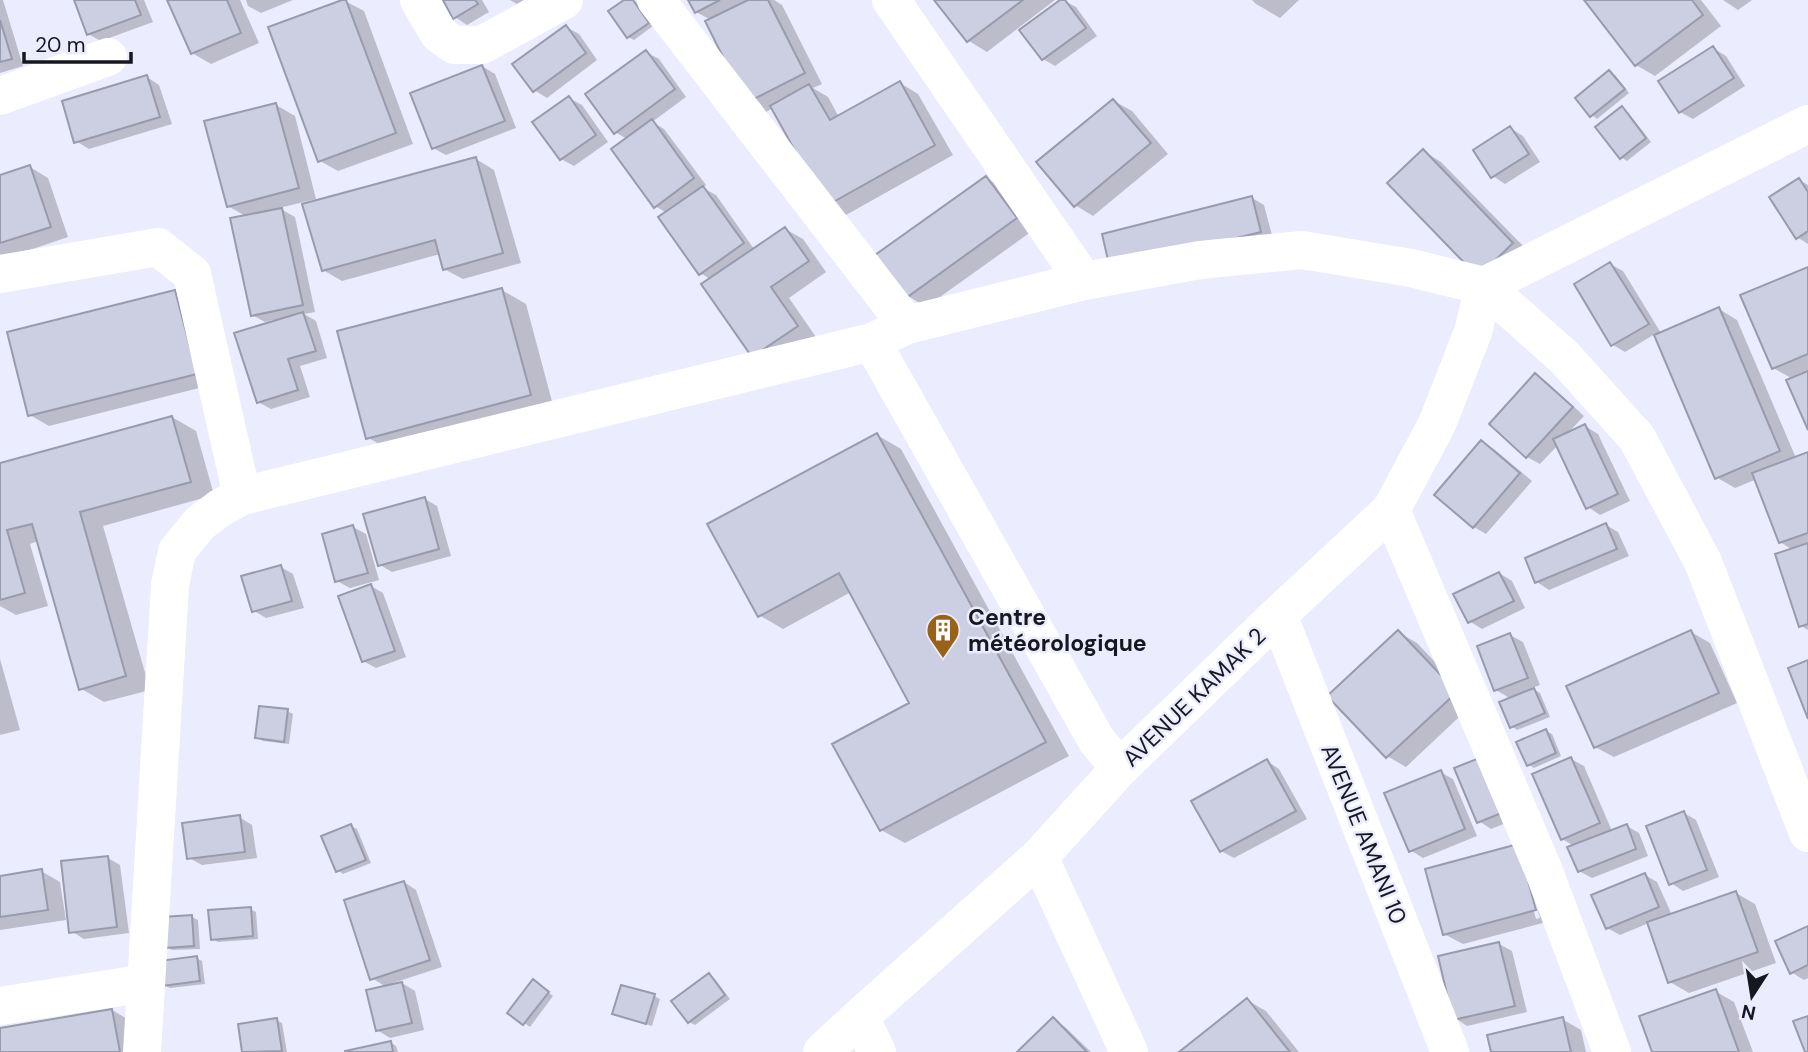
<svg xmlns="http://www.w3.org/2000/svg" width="1808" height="1052" font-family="'DM Sans',sans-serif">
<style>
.shadow{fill:#0003;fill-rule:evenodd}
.building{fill:#cccee2;stroke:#989aad;stroke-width:2}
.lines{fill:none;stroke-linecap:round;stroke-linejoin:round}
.street{stroke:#fff;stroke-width:38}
.labels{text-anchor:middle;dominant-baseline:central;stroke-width:5;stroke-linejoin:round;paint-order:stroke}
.poi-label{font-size:23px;font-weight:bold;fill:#17181f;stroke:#ebecfd;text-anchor:start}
.street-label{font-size:23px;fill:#17181f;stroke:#ebecfd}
</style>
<rect width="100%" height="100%" fill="#ebecfd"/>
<path class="shadow" d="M0,0H3L23,66L0,73Z
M75,0H144L153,22L101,41L88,34Z
M169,0H240L259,43L211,64L192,53Z
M246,0H293L261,13L248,6Z
M445,0H482L489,12L467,25L455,17Z
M510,0H524L517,4Z
M627,0L635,1L653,26L634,40L628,37Z
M690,0H774L782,5L822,84L813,88L828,97L839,117L900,83L918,94L953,155L846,215L827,205L773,108L766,112L747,101L711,20L696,12Z
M937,0H1055L987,52L969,41Z
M1063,0L1076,7L1097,36L1055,66L1043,59Z
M1252,0H1299L1280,18L1256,4Z
M1586,0H1701L1721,26L1655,76L1636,65Z
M1723,0H1752L1738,10Z
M345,1L364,11L413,144L338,171L320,161Z
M566,27L579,34L597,60L547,98L534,90Z
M1713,48L1726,56L1745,86L1693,119L1680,112Z
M646,52L659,59L686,97L652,122L664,129L706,185L703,188L716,195L754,249L785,229L803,239L826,272L789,298L816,337L772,367L710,279L700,273L667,213L655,206L627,139L615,132Z
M482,66L495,74L516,128L446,155L433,148Z
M1610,72L1615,75L1629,93L1597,119L1592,115Z
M147,77L159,85L172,124L89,149L76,141Z
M569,98L582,105L608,142L574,166L561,159Z
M1114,101L1132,111L1168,154L1093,216L1075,205Z
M276,105L295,116L316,199L279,208L295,217L315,312L304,314L316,321L327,358L300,366L310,397L271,409L258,402L274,323L273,320L265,322L252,315L247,217L228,206Z
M1622,109L1628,112L1651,142L1627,161L1621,157Z
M1510,128L1523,136L1540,162L1505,184L1493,176Z
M1423,151L1441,162L1531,254L1497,287Z
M476,159L494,170L521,263L463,279L444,269L440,254L342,281L323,270Z
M30,167L48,178L68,237L0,260V177Z
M986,178L1004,189L1035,229L926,307L908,296Z
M1799,180L1808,185V244L1797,237Z
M1252,198L1264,205L1273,239L1125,275Z
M1610,264L1623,271L1661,333L1719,309L1737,320L1796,458L1808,454V630L1801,626L1793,550L1780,542L1757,479L1735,488L1716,477L1655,334L1625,352L1613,345Z
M1808,269V425L1793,379L1773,368Z
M502,290L526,304L554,409L391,451L367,437Z
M175,291L194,302L215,384L49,426L30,415Z
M1536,376L1548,383L1584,416L1566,435L1585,426L1598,434L1630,501L1600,515L1588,507L1558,445L1540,464L1527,457L1491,424Z
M172,417L196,431L214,495L103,526L150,690L104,702L80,688L38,541L30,544L48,606L16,615L0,606V465Z
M877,435L901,449L1069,756L905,843L881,830L912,703L851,592L783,629L759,615Z
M1482,442L1494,449L1532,481L1486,534L1474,527Z
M425,499L437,506L451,556L392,572L380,565Z
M1606,525L1618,532L1629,556L1549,590L1537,582Z
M353,527L366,534L379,580L350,588L337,581Z
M281,567L293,574L304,608L266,618L254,611Z
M1499,573L1512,581L1525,608L1482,629L1469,621Z
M371,586L383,593L406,657L376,668L363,661Z
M1398,632L1417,643L1474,703L1406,767L1387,756Z
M1691,632L1710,643L1737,703L1614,757L1595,747Z
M1510,635L1523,642L1540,685L1532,688L1540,693L1550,717L1517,730L1512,726L1511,699L1496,690Z
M0,659L20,730L0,735Z
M287,711L293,714L289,744L263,741L257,738Z
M1546,731L1552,734L1561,756L1534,768L1528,764Z
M1571,759L1584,766L1612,831L1627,826L1639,833L1648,856L1592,878L1579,871L1574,846L1562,839Z
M1267,761L1279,769L1307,819L1234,858L1221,851Z
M1457,769L1521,817L1491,829L1479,821Z
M1440,772L1453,779L1477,836L1423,858L1410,850Z
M1684,813L1696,820L1719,877L1683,891L1671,883Z
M239,817L252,825L257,858L202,865L189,858Z
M351,826L357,829L371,863L343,874L338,870Z
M1517,846L1536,857L1554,920L1463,944L1444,934L1427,870ZM1520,858H1523L1540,918L1536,919Z
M108,858L120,865L129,933L84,939L71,931Z
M41,871L60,882L66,920L0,930V878Z
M1645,875L1657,882L1672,915L1736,893L1755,904L1776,963L1689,993L1670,982L1649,923L1620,935L1607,928Z
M404,882L416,890L442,967L393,983V985L402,983L415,991L424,1030L390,1038L377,1030L386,987L372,978Z
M250,909L256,912L258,939L218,942L213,939Z
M192,917L198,920L200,949L172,950L167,947Z
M1808,928V978L1804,980L1791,972Z
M1499,944L1512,951L1527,1012L1467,1026L1455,1018Z
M196,958L202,961L205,984L170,988L164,985Z
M709,975L715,979L730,999L695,1025L689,1022Z
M539,985L553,996L530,1027L509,1012Z
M1715,991L1734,1002L1753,1052H1654Z
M654,996L660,999L652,1026L620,1017L614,1013Z
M1247,1000L1266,1011L1299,1052H1182Z
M112,1010L131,1021L136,1052H0V1030Z
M1053,1019L1065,1027L1091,1052H1019Z
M1562,1019L1581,1030L1586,1052H1492Z
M276,1020L282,1023L287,1052H244L240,1026Z
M390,1042L396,1046L398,1052H349Z"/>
<path class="building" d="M74,0H135L141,15L87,35Z
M167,0H227L241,33L191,54Z
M342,0H346L396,133L318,162L268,27Z
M443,0H475L478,4L453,19Z
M624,0H633L649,23L627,38L608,11Z
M688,0H720L695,13Z
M748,0H768L805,73L746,103L705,21Z
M934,0H1023L967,42Z
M1060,0H1065L1086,28L1042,60L1019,30Z
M1584,0H1692L1703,15L1635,66Z
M0,20L12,59L0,62Z
M566,25L586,53L533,92L512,64Z
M1713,46L1734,78L1679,113L1658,81Z
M646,50L675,89L614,134L585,94Z
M482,65L505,121L432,149L410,93Z
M1609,70L1625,89L1590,117L1575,98Z
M147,75L160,117L74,143L62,101Z
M900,81L935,145L826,206L770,106L809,84L830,120Z
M569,96L596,135L560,160L532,122Z
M1113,99L1151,143L1074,207L1036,162Z
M276,103L299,188L227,207L204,121Z
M1622,106L1646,138L1620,159L1595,127Z
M652,119L694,178L654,208L611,149Z
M1510,126L1529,154L1491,178L1473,150Z
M1423,149L1513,243L1478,277L1387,183Z
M476,157L503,253L443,270L435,240L322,271L302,204Z
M30,165L51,227L0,243V175Z
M986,176L1017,218L906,298L875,255Z
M1799,178L1808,192V231L1796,239L1769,197Z
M703,186L744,243L699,275L658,217Z
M1252,196L1261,232L1110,269L1102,234Z
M282,208L303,305L251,316L230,218Z
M785,227L809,261L771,287L798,326L752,357L701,284Z
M1610,262L1649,324L1611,346L1574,284Z
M1808,267V354L1772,369L1740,295Z
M502,288L531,395L366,439L337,331Z
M175,290L197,374L28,416L7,332Z
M1719,307L1780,451L1715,479L1654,335Z
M303,312L316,351L288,359L298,390L257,403L234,333Z
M1808,371V430L1786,380Z
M1535,373L1573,407L1526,458L1489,424Z
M172,416L191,482L80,512L126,676L79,690L32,524L7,530L25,593L0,600V463Z
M1585,424L1618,494L1586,509L1553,439Z
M877,433L1046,742L880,831L832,744L909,703L839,573L758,617L707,524Z
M1481,440L1520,473L1473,528L1434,495Z
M1808,452V533L1779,543L1752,473Z
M425,497L439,549L378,566L363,514Z
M1606,523L1617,549L1535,583L1525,558Z
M353,525L368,573L335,582L322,534Z
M1808,543V624L1799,627L1775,554Z
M281,565L292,601L252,612L241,576Z
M1499,572L1514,601L1468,623L1453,594Z
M371,584L395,651L362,662L338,596Z
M1398,630L1457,692L1386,758L1327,696Z
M1691,630L1719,693L1594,748L1566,686Z
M1510,633L1528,678L1494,691L1477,646Z
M1808,660V719L1788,668Z
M1534,688L1545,713L1510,728L1499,702Z
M259,706L288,709L284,742L255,738Z
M1546,729L1556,753L1527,766L1516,742Z
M1487,755L1509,810L1477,823L1454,768Z
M1571,757L1600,823L1561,840L1532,774Z
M1267,759L1296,811L1220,852L1191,801Z
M1441,770L1465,829L1409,852L1384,793Z
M1684,811L1707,870L1669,885L1646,826Z
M240,815L245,852L187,859L182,823Z
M351,824L366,860L336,872L321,836Z
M1627,824L1636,849L1578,872L1567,847Z
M1518,844L1536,910L1443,935L1425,869Z
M108,856L117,927L69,933L61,861Z
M42,869L48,910L0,917V876Z
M1645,873L1659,907L1606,929L1591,895Z
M404,881L430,960L370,980L344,900Z
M1736,891L1758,952L1668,983L1647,922Z
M251,907L253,936L211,940L208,910Z
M192,915L194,946L165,948L162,917Z
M1808,926V965L1790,974L1775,941Z
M1499,942L1515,1006L1453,1020L1438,956Z
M197,956L200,981L162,986L159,961Z
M709,973L725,995L688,1023L671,1001Z
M533,979L549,992L523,1025L507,1013Z
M402,982L412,1023L376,1031L366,990Z
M621,985L655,994L646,1024L612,1014Z
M1716,989L1739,1052H1652L1639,1016Z
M1247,998L1290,1052H1179Z
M112,1009L120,1052H0V1028Z
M1808,1016V1052H1805L1793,1021Z
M1053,1017L1087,1052H1017Z
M1563,1017L1571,1052H1491L1487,1035Z
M277,1018L282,1051L242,1052L238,1024Z
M391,1041L393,1052H345V1051Z"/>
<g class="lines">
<path class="street" d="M419,0L439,34L454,45H482L564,0
M656,0L907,325
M891,0L1084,281
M0,96L108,57
M0,274L158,247L192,274L242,496
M872,342L1097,741L1120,768
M1391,510L1543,869L1612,1052
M1278,615L1450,1052
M1039,857L1129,1052
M0,1006L146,983
M860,1017L877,1052
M142,1052L170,585L177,551L200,523L220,508L242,496L872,342L907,325L1084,281L1200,260L1302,250L1411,268L1484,286L1808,124
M822,1052L860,1017L1039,857L1120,768L1278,615L1391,510L1437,424L1473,332L1484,286L1564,357L1637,438L1703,562L1808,833"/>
</g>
<defs>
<symbol id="building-pin" viewBox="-11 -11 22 30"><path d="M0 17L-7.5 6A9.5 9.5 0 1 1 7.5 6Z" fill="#986319" stroke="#ebecfd"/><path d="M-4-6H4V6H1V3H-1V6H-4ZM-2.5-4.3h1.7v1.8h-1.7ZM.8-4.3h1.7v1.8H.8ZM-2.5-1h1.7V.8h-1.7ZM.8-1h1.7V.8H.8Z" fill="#fff"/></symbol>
</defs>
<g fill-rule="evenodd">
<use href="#building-pin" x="924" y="611" width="38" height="52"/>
</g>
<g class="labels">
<g class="poi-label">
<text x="968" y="617">Centre<tspan x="968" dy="26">météorologique</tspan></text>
</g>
<g class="street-label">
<text transform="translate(1194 697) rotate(-44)">AVENUE KAMAK 2</text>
<text transform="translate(1364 834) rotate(68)">AVENUE AMANI 10</text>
</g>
</g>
<g transform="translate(1752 996) rotate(192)" stroke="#ebecfd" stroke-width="5" paint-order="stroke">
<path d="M0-5L12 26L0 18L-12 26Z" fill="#17181f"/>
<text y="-10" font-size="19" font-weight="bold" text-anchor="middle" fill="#17181f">N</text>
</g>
<path d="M24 52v10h107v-10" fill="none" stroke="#17181f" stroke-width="3.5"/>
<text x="35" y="52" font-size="21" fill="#17181f" stroke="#ebecfd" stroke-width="5" paint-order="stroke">20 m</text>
</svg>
